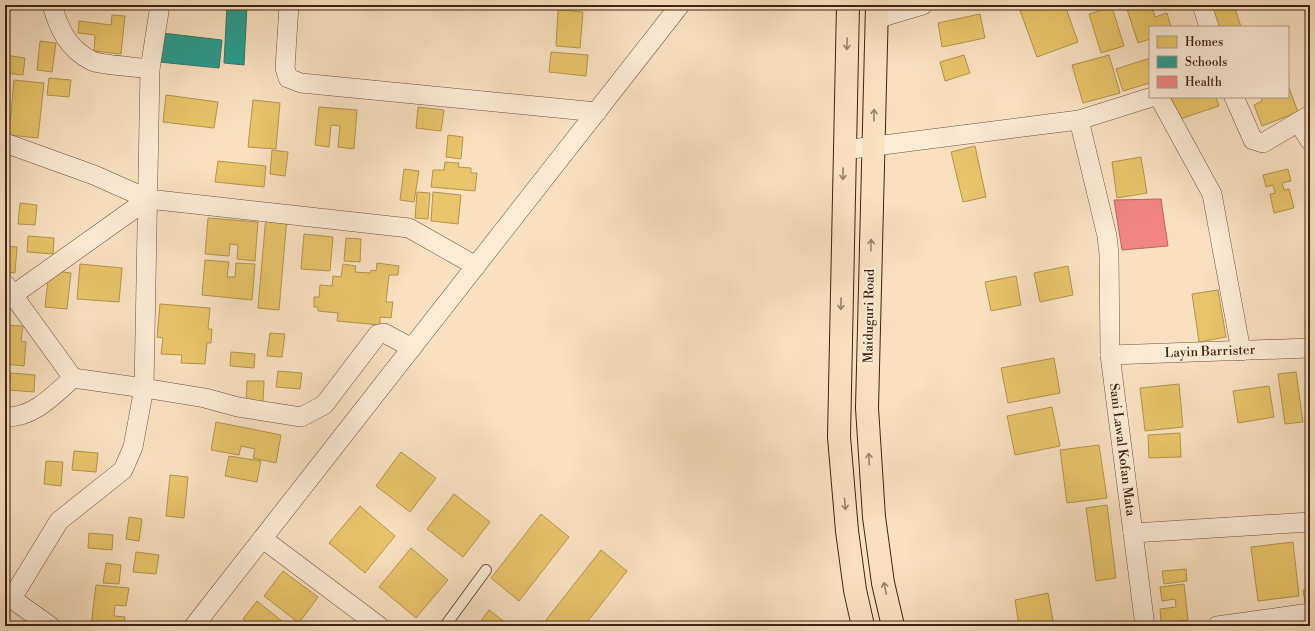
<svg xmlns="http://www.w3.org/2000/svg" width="1315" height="631" font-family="'Libre Bodoni',serif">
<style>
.homes{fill:#e9c46a;stroke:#b7934f}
.schools{fill:#2a9d8f;stroke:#317869}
.health{fill:#f28482;stroke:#bd6760}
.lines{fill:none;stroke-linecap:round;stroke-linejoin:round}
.lane-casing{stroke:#70523b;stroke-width:12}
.street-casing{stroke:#70523b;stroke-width:20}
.highway-casing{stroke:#42220f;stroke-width:24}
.lane{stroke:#fbecd6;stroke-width:10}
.street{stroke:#fbecd6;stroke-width:19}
.highway{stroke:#f9e1c0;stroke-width:22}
.oneway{stroke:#9e8268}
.labels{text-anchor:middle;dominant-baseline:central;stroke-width:4;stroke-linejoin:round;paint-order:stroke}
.street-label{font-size:13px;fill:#42220f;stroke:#fbecd6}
</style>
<rect width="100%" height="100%" fill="#f9e1c0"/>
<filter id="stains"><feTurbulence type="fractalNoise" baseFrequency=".005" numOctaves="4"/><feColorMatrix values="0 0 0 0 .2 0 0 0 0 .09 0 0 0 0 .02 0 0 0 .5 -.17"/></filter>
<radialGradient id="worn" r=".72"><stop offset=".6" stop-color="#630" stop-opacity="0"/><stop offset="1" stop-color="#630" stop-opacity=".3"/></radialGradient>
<path class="homes" d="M5,5H10L9,20L5,19Z
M124,5H145V7Z
M1018,5H1065L1078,42L1037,57Z
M1129,5H1152L1155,17L1167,13L1171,27H1150V39L1138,43L1126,6Z
M1227,5H1234L1241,27H1215L1210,10Z
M1112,7L1124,46L1101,53L1089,14Z
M558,10L583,12L580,48L556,46Z
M980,14L985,38L942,47L938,23Z
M112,15L125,16L121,54L94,51L95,35L78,33L79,21L111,25Z
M40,41L56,43L52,72L37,70Z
M551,52L588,55L586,76L549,72Z
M5,55L25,58L23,75L5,73Z
M964,55L970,73L945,81L940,62Z
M1109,55L1120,93L1083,103L1072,65Z
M1150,58V83L1123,91L1116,69Z
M49,78L71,80L69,97L47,95Z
M14,80L44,83L38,138L9,135Z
M1288,85L1298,112L1262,126L1254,105L1262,101L1261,97H1288Z
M166,95L218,102L214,128L163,122Z
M1170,97H1216L1219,106L1177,120Z
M253,100L280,103L276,149L248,147Z
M319,107L357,110L354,149L338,147L340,126L331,125L329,147L315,145Z
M418,107L444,110L441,131L416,128Z
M448,135L463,137L461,159L446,157Z
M975,146L986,197L963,202L951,152Z
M272,150L288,152L285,176L270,174Z
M1141,157L1147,193L1117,198L1112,162Z
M218,161L266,166L264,187L215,182Z
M445,162L459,163L458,167L471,168V173H477L475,191L431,187L433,170H444Z
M404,169L419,171L414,202L400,200Z
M1288,169L1291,181L1282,183L1284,190L1289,189L1294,208L1274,213L1270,194L1275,193L1273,185L1266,187L1263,175Z
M417,192L430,193L428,219L415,218Z
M433,192L461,195L458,224L431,221Z
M20,203L37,205L35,225L18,224Z
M266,216L287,218L279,310L258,308Z
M5,218H8L6,234H5Z
M208,218L258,222L255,261L237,259L238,245L230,244L229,256L205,254Z
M304,234L333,237L330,271L301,269Z
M28,236L54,238L53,254L27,252Z
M346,238L361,239L360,262L344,261Z
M5,246L17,247L15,273L5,272Z
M205,260L229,262L227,277H235L236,263L255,264L252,300L202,295Z
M377,263L399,266L398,275H389L386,302H393L391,318L380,317V325L337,321L338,313L318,311V307H314V297H319L320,285L332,286L333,276L341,277L343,264L356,266L355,272L370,273L371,270L376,271Z
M80,264L122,268L119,302L77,299Z
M1068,266L1073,295L1040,302L1034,273Z
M49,270L71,273L67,309L45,307Z
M1016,276L1021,305L991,311L985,282Z
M1218,290L1226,337L1199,342L1192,294Z
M160,304L210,308L208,329H212L211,343H207L205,364L181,363L182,355L161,354L163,338L157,337Z
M5,325L23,326L21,341L26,342L24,366L5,364V367Z
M270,333L285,334L282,357L267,356Z
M231,352L255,354L254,368L230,366Z
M1054,358L1060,393L1008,403L1001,368Z
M278,371L302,373L300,389L276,387Z
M1296,372L1303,422L1285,424L1278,374Z
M11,373L35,375L34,392L9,390Z
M247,381H264L263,404L246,402Z
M1179,384L1183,427L1145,431L1140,388Z
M1269,386L1274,417L1238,423L1233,391Z
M1052,407L1060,446L1015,455L1007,416Z
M216,422L281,435L276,463L253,458L255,449L241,446L239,455L211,450Z
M1180,433L1181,457L1149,458L1148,435Z
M1099,445L1107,498L1067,503L1060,450Z
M74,451L98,453L96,472L72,470Z
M401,452L436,478L410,512L376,486Z
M229,456L261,461L257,482L225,476Z
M46,461L63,462L61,486L44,484Z
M170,475L188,477L184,518L166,516Z
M454,494L490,522L463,557L427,529Z
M1107,505L1116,578L1096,581L1086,508Z
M360,506L395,536L365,573L329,543Z
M541,514L569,537L519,601L491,578Z
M129,517L142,519L139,541L126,539Z
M89,533L113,535L112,550L88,548Z
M1293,542L1299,596L1258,601L1251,547Z
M411,548L448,580L416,618L379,587Z
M601,550L627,571L584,626H554L546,620Z
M136,552L159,555L156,574L133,572Z
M106,563L121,565L119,584L103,583Z
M1186,569L1187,581L1164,584L1162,571Z
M283,571L318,597L299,623L264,596Z
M1184,584L1188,620L1161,623L1160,609L1176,607L1175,599L1162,601L1160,587Z
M96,585L129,588L126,606L115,605L114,616L125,617L124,626H91Z
M1310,589V607L1306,608L1303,590Z
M1048,593L1054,626H1019L1015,600Z
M257,601L288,626H251L243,619Z
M489,610L510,626H477Z
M1121,623L1122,626H1106Z"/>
<path class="schools" d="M227,5H247L244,65L224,63Z
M162,33L222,40L219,68L159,62Z"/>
<path class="health" d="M1161,199L1168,246L1122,250L1114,200Z"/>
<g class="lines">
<defs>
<path id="lane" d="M445,626L486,570"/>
<g id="street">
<path d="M52,5C59,29 68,49 92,61C101,65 138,67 150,69"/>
<path d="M289,5L285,68L288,78L301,83L597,112"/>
<path d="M1202,5L1209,27"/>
<path d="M876,19L923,5"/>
<path d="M1159,97L1212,194L1241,351"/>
<path d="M1234,97L1253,140L1263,143L1310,115"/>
<path id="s1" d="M1079,120L1107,236L1109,254L1110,355L1145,626"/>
<path d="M1298,122L1310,141"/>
<path d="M5,143L94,175L148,199L409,228L476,266"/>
<path d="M844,150L1079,120L1152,97"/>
<path d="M5,284L73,378"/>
<path d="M13,295L148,199"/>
<path id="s2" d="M1110,355L1310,348"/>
<path d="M5,417C33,418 54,395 73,378L144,388L205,398L238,407L301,417L324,405L378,334L384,333L412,348"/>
<path d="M1133,533L1310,522"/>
<path d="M263,539L379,626"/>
<path d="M5,594L50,626"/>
<path d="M12,598L59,521L123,470L133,447L144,388L150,69L160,5"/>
<path d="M194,626L680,5"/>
<path d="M1217,626L1310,613"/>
</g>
<path id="highway" d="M848,5L839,437L847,531L855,590L863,626
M877,5L867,408L874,517L883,583L893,626"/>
</defs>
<use href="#lane" class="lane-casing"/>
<use href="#street" class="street-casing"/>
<use href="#highway" class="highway-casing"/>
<use href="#lane" class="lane"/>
<use href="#street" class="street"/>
<use href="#highway" class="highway"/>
</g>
<defs><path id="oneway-shaft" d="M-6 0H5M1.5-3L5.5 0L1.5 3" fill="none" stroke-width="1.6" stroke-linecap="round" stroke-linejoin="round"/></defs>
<g class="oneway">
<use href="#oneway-shaft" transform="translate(847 44) rotate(91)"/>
<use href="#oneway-shaft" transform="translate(874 115) rotate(-89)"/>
<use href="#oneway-shaft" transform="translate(843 174) rotate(91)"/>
<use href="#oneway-shaft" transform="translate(871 245) rotate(-89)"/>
<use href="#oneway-shaft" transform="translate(841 304) rotate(91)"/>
<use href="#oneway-shaft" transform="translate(869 459) rotate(-93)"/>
<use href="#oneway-shaft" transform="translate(845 504) rotate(85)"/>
<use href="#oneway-shaft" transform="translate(885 588) rotate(-102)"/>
</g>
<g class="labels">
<g class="street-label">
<text transform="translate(869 316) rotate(-89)">Maiduguri Road</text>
<text stroke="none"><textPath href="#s2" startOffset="100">Layin Barrister</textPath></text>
<text stroke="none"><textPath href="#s1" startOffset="334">Sani Lawal Kofan Mata</textPath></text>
</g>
</g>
<rect width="1315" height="631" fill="none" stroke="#f9e1c0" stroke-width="20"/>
<rect x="6" y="6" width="1303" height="619" fill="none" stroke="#42220f" stroke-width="2"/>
<rect x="10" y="10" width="1295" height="611" fill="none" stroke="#42220f"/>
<rect x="1149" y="26" width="140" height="72" fill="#fbecd6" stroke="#b19b86"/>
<rect x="1157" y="36" width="20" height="12" fill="#e9c46a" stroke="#b19b86"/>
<text x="1185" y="46" font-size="12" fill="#42220f">Homes</text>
<rect x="1157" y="56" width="20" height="12" fill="#2a9d8f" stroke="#b19b86"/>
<text x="1185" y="66" font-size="12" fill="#42220f">Schools</text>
<rect x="1157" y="76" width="20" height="12" fill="#f28482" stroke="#b19b86"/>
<text x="1185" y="86" font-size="12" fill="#42220f">Health</text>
<rect width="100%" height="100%" filter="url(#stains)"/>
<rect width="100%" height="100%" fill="url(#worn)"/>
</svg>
